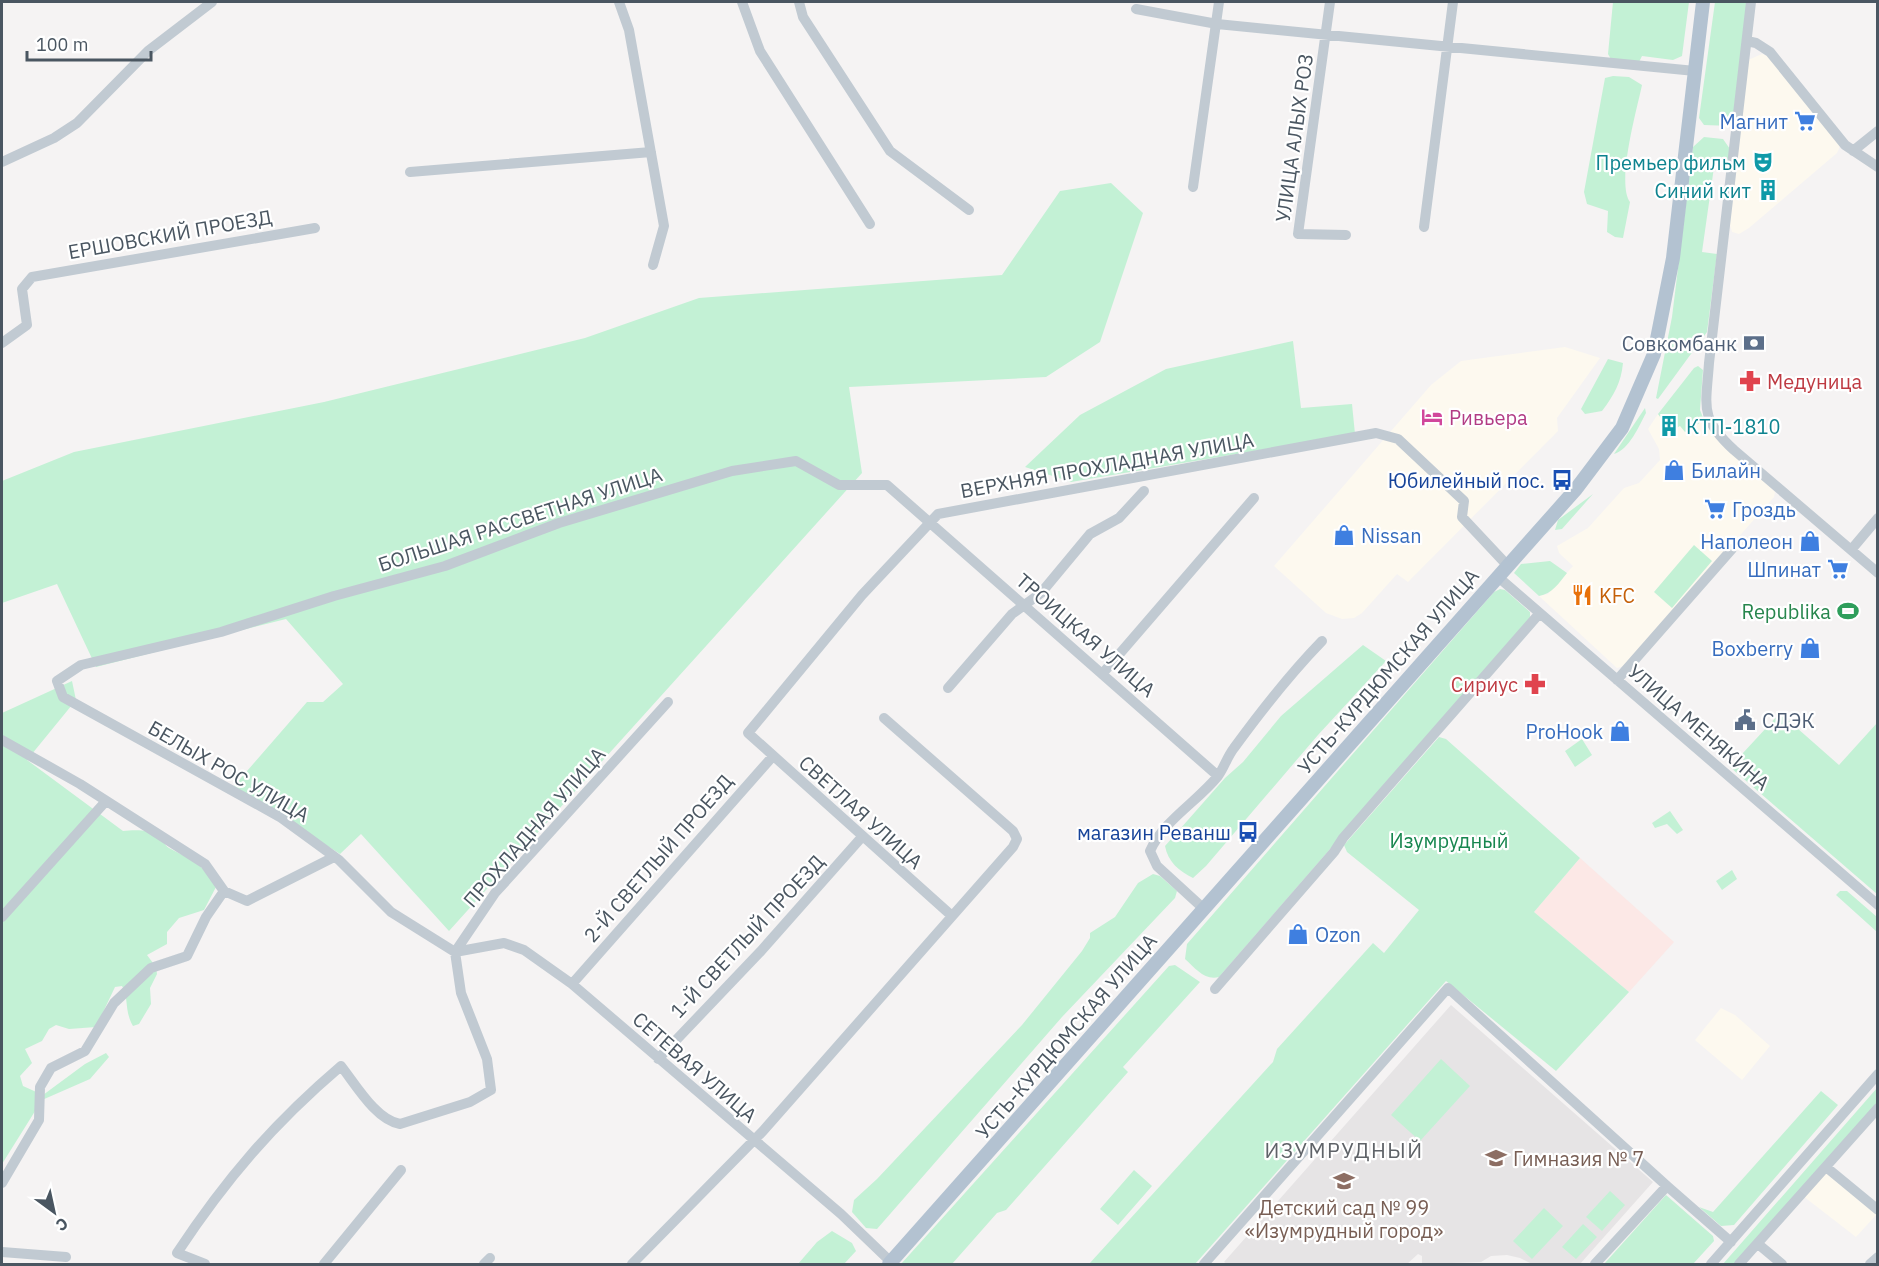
<svg xmlns="http://www.w3.org/2000/svg" width="1879" height="1266" font-family="'IBM Plex Sans',sans-serif">
<style>
.commercial{fill:#fdf9ef}
.education{fill:#e6e4e5}
.medical{fill:#fce8e6}
.green{fill:#c3f1d5}
.lines{fill:none;stroke-linecap:round;stroke-linejoin:round}
.minor{stroke:#c1cad2;stroke-width:10}
.major{stroke:#b3c2d1;stroke-width:14}
.labels{text-anchor:middle;dominant-baseline:central;stroke-width:4.5;stroke-linejoin:round;paint-order:stroke}
.shop-label{font-size:20px;fill:#366cbe;stroke:#fff;text-anchor:end}
.street-label{font-size:20px;fill:#4a5661;stroke:#fff}
.culture-label{font-size:20px;fill:#0d838f;stroke:#fff;text-anchor:end}
.service-label{font-size:20px;fill:#4e5e75;stroke:#fff;text-anchor:end}
.health-label{font-size:20px;fill:#be3a42;stroke:#fff;text-anchor:start}
.hotel-label{font-size:20px;fill:#b23c85;stroke:#fff;text-anchor:start}
.transit-label{font-size:20px;fill:#164399;stroke:#fff;text-anchor:end}
.food-label{font-size:20px;fill:#c56008;stroke:#fff;text-anchor:start}
.leisure-label{font-size:20px;fill:#27864d;stroke:#fff;text-anchor:end}
.park-label{font-size:20px;fill:#17864f;stroke:#fff}
.education-label{font-size:20px;fill:#785e54;stroke:#fff;text-anchor:start}
.neighbourhood-label{font-size:21px;letter-spacing:1.5px;fill:#5f6368;stroke:#fff}
</style>
<rect width="100%" height="100%" fill="#f5f3f3"/>
<path class="commercial" d="M1762,54L1767,56L1841,144L1837,153L1749,228L1739,234L1732,232L1730,225L1748,60Z
M1565,347L1600,358L1557,418L1558,431L1408,582L1397,574L1362,613L1354,618L1342,619L1326,613L1274,566L1431,385L1461,361Z
M1658,414L1670,431L1681,425L1685,431L1704,420L1715,436L1775,492L1774,497L1624,666L1617,668L1539,596L1548,594L1573,566L1559,553L1557,546L1588,528L1624,488L1639,483L1660,460L1659,449L1648,429Z
M1721,1008L1735,1015L1770,1046L1742,1080L1695,1040Z
M1826,1173L1877,1214L1856,1237L1803,1196Z"/>
<path class="education" d="M1451,1005L1653,1182L1580,1264H1532L1520,1258L1507,1255L1491,1256L1481,1262L1422,1264V1256L1418,1254L1407,1264H1227L1224,1262Z"/>
<path class="medical" d="M1580,858L1674,942L1629,992L1534,912Z"/>
<path class="green" d="M1613,2H1689L1682,56L1673,60L1642,56L1639,62L1612,61L1608,54Z
M1715,2H1747L1732,126L1704,125L1699,118Z
M1613,76L1629,77L1642,85C1637,109 1616,183 1630,202L1623,238L1615,237L1607,232L1608,211L1587,204L1584,192L1605,78Z
M1704,137L1723,139L1730,149L1727,169L1714,167L1702,252L1717,254L1707,332L1658,399L1656,398L1672,317L1693,147Z
M1111,183L1143,213L1100,342L1046,377L849,387L862,473L449,931L361,834L340,854L234,786L307,702H323L343,684L286,619L96,667L57,584L2,603V481L74,452L324,402L585,338L699,298L1002,275L1060,191Z
M1293,341L1301,408L1352,404L1355,434L1071,482L1025,467L1080,415L1166,369Z
M1608,359L1623,363C1621,383 1614,395 1602,411L1585,414L1581,409Z
M1698,366L1703,370L1700,410L1704,420L1685,432L1680,426L1670,431L1658,414L1694,368Z
M1645,408L1646,413C1639,426 1629,450 1614,454Z
M1593,494L1562,529L1555,530L1558,520Z
M1694,545L1712,561L1672,608L1654,592Z
M1550,561L1567,573C1559,583 1552,594 1539,596L1514,573L1521,564Z
M1500,589L1505,590L1530,612V619L1219,977C1205,981 1195,968 1185,959L1187,944L1494,592Z
M1363,645L1386,661L1318,735L1206,866L1193,878C1179,871 1168,862 1165,846L1225,778L1243,762L1281,716Z
M72,681L76,700L27,760L123,831C134,830 151,829 160,837C164,841 164,845 169,848C196,863 198,859 216,887L204,910L179,918L167,932V944L147,955L156,967L157,974L150,988L151,1004L139,1024L133,1026C124,1011 129,996 122,986L115,987L96,1027L69,1029L56,1025L49,1029L42,1041L25,1049L32,1063L20,1076L23,1086L43,1095L85,1064L106,1053L109,1057L90,1079L42,1100L2,1164V713Z
M1780,713L1839,765L1877,723V894L1730,767Z
M1439,737L1446,739L1580,858L1534,912L1629,992L1556,1071L1446,981L1195,1264H1089L1273,1062L1277,1049L1373,943L1384,953L1419,910L1347,852L1344,845Z
M1582,739L1592,755L1575,767L1565,751Z
M1670,811L1683,830L1677,834L1667,824L1655,828L1652,823Z
M1732,870L1737,879L1722,890L1716,881Z
M1153,874L1160,876L1177,891L1175,898L1062,1017L877,1229L866,1228L852,1212L854,1200L877,1179L1022,1025L1082,951L1090,938V933L1115,917L1138,883Z
M1840,891H1847L1877,917V932L1836,895Z
M1175,965L1200,982L1123,1067L1128,1072L1006,1210L997,1213L952,1264H901L1169,966Z
M1441,1059L1470,1086L1420,1141L1391,1115Z
M1877,1088V1104L1736,1264H1723Z
M1821,1091L1838,1105L1734,1225L1721,1226L1699,1207L1713,1212Z
M1134,1170L1152,1186L1118,1225L1100,1209Z
M1610,1191L1625,1205L1602,1231L1586,1217Z
M1666,1195L1713,1236L1714,1241L1693,1264H1604Z
M1544,1208L1563,1226L1532,1259L1513,1241Z
M1583,1224L1597,1237L1576,1259L1562,1247Z
M832,1231L852,1243L856,1251L844,1264H798L817,1242Z"/>
<g class="lines">
<path class="minor" d="M619,2L629,30L664,226L653,265
M742,2L760,51L870,224
M799,2L803,17L890,151L969,210
M1330,2L1298,234L1346,235
M1751,2L1709,363C1706,407 1699,418 1734,450L1878,573
M1136,9L1217,24L1695,71
M1747,41L1756,43L1770,52L1845,145L1878,167
M1853,151L1878,131
M2,162L54,138L77,123L148,51L212,2
M410,172L651,152
M1193,187L1219,2
M1424,227L1453,2
M2,343L27,325L22,289L32,277L315,228
M1851,550L1878,518
M1497,576L1878,905
M1103,673L1254,498
M1617,680L1732,549
M948,688L1012,614L1041,593L1090,534L1119,518L1144,491
M2,740L80,784L205,864L224,891
M1204,909L1157,866L1150,851C1164,820 1197,802 1218,776C1224,768 1227,757 1234,748C1261,711 1289,675 1322,641
M952,916L748,733L862,595L938,514L1376,433L1398,439L1464,501L1462,517L1507,565
M2,917L106,801
M572,984L773,756
M1215,989L1334,852L1343,838L1539,614
M658,1059L761,951L861,838
M1826,1167L1878,1210
M2,1183L39,1120L40,1087L51,1068L85,1051L114,1003L151,968L187,956L206,917L224,891L247,901L334,857
M1758,1244L1782,1264
M2,1252L66,1257
M891,1262L841,1214L572,984L524,950L504,943L455,952L391,912L339,860L280,817L63,697L57,681L81,665L221,632L334,596L445,566L559,523L732,471L796,461L839,485H887L1218,776
M205,1264L177,1253C226,1179 273,1124 341,1066C356,1085 376,1120 400,1124L470,1102L491,1090L487,1059L461,993L455,952L495,893L668,702
M324,1264L401,1170
M484,1264L490,1258
M632,1264L763,1131L1013,847L1017,839L1013,831L884,718
M1204,1264L1448,988L1667,1186
M1595,1264L1667,1186L1731,1242
M1711,1264L1878,1074
M1739,1264L1878,1108
M1870,1264L1878,1257"/>
<path class="major" d="M889,1264L1576,489L1622,428L1654,354L1673,258L1703,2"/>
</g>
<defs>
<symbol id="supermarket-bare" viewBox="-9 -9 18 18"><path d="M-6-5.5h2.5l.6 2H6L4.5 2H-2.5L-4.4-4H-6ZM-1.5 3.2a1.3 1.3 0 1 0 .1 0ZM3 3.2a1.3 1.3 0 1 0 .1 0Z" fill="#3f7fe0" stroke="#fff" stroke-width="2.5" paint-order="stroke"/></symbol>
<symbol id="theatre-bare" viewBox="-9 -9 18 18"><path d="M-5-5.5Q0-4 5-5.5V0Q5 5 0 6Q-5 5-5 0ZM-3.3-2.5H-1v1.5H-3.3ZM1-2.5H3.3v1.5H1ZM-2.8 1Q0 5.5 2.8 1Z" fill="#0f9aa8" stroke="#fff" stroke-width="2.5" paint-order="stroke"/></symbol>
<symbol id="building-bare" viewBox="-9 -9 18 18"><path d="M-4-6H4V6H1V3H-1V6H-4ZM-2.5-4.3h1.7v1.8h-1.7ZM.8-4.3h1.7v1.8H.8ZM-2.5-1h1.7V.8h-1.7ZM.8-1h1.7V.8H.8Z" fill="#0f9aa8" stroke="#fff" stroke-width="2.5" paint-order="stroke"/></symbol>
<symbol id="bank-bare" viewBox="-9 -9 18 18"><path d="M-6-4H6V4H-6ZM0-2.3a2.3 2.3 0 1 0 0 4.6a2.3 2.3 0 1 0 0-4.6Z" fill="#5c6f8a" stroke="#fff" stroke-width="2.5" paint-order="stroke"/></symbol>
<symbol id="pharmacy-bare" viewBox="-9 -9 18 18"><path d="M-2-6h4v4h4v4h-4v4h-4v-4h-4v-4h4Z" fill="#e0444e" stroke="#fff" stroke-width="2.5" paint-order="stroke"/></symbol>
<symbol id="hotel-bare" viewBox="-9 -9 18 18"><path d="M-6-4.5h1.5V1H6V5H4.5V3h-9V5H-6ZM-4 0a1.8 1.8 0 1 1 3.6 0ZM.5 0V-2.5h3Q6-2.5 6 0Z" fill="#d1479c" stroke="#fff" stroke-width="2.5" paint-order="stroke"/></symbol>
<symbol id="shop-bare" viewBox="-9 -9 18 18"><path d="M-5-2.5h2.3a2.7 3.5 0 0 1 5.4 0H5L5.5 6h-11ZM-1.5-2.5h3a1.5 2.3 0 0 0-3 0Z" fill="#3f7fe0" stroke="#fff" stroke-width="2.5" paint-order="stroke"/></symbol>
<symbol id="bus-bare" viewBox="-9 -9 18 18"><path d="M-5-6H5V4H4V6H2V4H-2V6H-4V4H-5ZM-3.5-4V0h7V-4ZM-3.5 1.2v1.5H-2V1.2ZM2 1.2v1.5H3.5V1.2Z" fill="#1a4fb4" stroke="#fff" stroke-width="2.5" paint-order="stroke"/></symbol>
<symbol id="restaurant-bare" viewBox="-9 -9 18 18"><path d="M-5-6h1v4h1v-4h1v4h1v-4h1v5L-1.5 .5V6h-2V.5L-5-1ZM5-6V6H3V1.5H1.5Q1.5-4 5-6Z" fill="#e8710a" stroke="#fff" stroke-width="2.5" paint-order="stroke"/></symbol>
<symbol id="stadium-bare" viewBox="-9 -9 18 18"><path d="M0-5a6.5 5 0 1 0 0 10a6.5 5 0 1 0 0-10ZM-3.5-1.8h7v3.6h-7Z" fill="#2e9e5b" stroke="#fff" stroke-width="2.5" paint-order="stroke"/></symbol>
<symbol id="civic-bare" viewBox="-9 -9 18 18"><path d="M-.6-6.5H3V-4.5H.6V-3L4-1V1h2V6H-6V1h2V-1L-.6-3ZM-1.2 2.5V6h2.4V2.5Z" fill="#5c6f8a" stroke="#fff" stroke-width="2.5" paint-order="stroke"/></symbol>
<symbol id="school-bare" viewBox="-9 -9 18 18"><path d="M0-5L7-2L0 1L-7-2ZM-4 1L0 2.5L4 1V4Q0 6-4 4Z" fill="#8d6e63" stroke="#fff" stroke-width="2.5" paint-order="stroke"/></symbol>
</defs>
<g fill-rule="evenodd">
<use href="#supermarket-bare" x="1790" y="106" width="30" height="30"/>
<use href="#theatre-bare" x="1748" y="147" width="30" height="30"/>
<use href="#building-bare" x="1753" y="175" width="30" height="30"/>
<use href="#bank-bare" x="1739" y="328" width="30" height="30"/>
<use href="#pharmacy-bare" x="1735" y="366" width="30" height="30"/>
<use href="#hotel-bare" x="1417" y="402" width="30" height="30"/>
<use href="#building-bare" x="1654" y="411" width="30" height="30"/>
<use href="#shop-bare" x="1659" y="455" width="30" height="30"/>
<use href="#bus-bare" x="1547" y="465" width="30" height="30"/>
<use href="#supermarket-bare" x="1700" y="494" width="30" height="30"/>
<use href="#shop-bare" x="1329" y="520" width="30" height="30"/>
<use href="#shop-bare" x="1795" y="526" width="30" height="30"/>
<use href="#supermarket-bare" x="1823" y="554" width="30" height="30"/>
<use href="#restaurant-bare" x="1567" y="580" width="30" height="30"/>
<use href="#stadium-bare" x="1833" y="596" width="30" height="30"/>
<use href="#shop-bare" x="1795" y="633" width="30" height="30"/>
<use href="#pharmacy-bare" x="1520" y="669" width="30" height="30"/>
<use href="#civic-bare" x="1730" y="705" width="30" height="30"/>
<use href="#shop-bare" x="1605" y="716" width="30" height="30"/>
<use href="#bus-bare" x="1233" y="817" width="30" height="30"/>
<use href="#shop-bare" x="1283" y="919" width="30" height="30"/>
<use href="#school-bare" x="1481" y="1143" width="30" height="30"/>
<use href="#school-bare" x="1329" y="1166" width="30" height="30"/>
</g>
<g class="labels">
<g class="shop-label">
<text x="1788" y="121">Магнит</text>
<text x="1691" y="470" text-anchor="start">Билайн</text>
<text x="1732" y="509" text-anchor="start">Гроздь</text>
<text x="1361" y="535" text-anchor="start">Nissan</text>
<text x="1793" y="541">Наполеон</text>
<text x="1821" y="569">Шпинат</text>
<text x="1793" y="648">Boxberry</text>
<text x="1603" y="731">ProHook</text>
<text x="1315" y="934" text-anchor="start">Ozon</text>
</g>
<g class="street-label">
<text transform="translate(1294 138) rotate(-82)">УЛИЦА АЛЫХ РОЗ</text>
<text transform="translate(170 234) rotate(-10)">ЕРШОВСКИЙ ПРОЕЗД</text>
<text transform="translate(1107 465) rotate(-10)">ВЕРХНЯЯ ПРОХЛАДНАЯ УЛИЦА</text>
<text transform="translate(520 519) rotate(-18)">БОЛЬШАЯ РАССВЕТНАЯ УЛИЦА</text>
<text transform="translate(1086 635) rotate(41)">ТРОИЦКАЯ УЛИЦА</text>
<text transform="translate(1388 671) rotate(-49)">УСТЬ-КУРДЮМСКАЯ УЛИЦА</text>
<text transform="translate(1699 727) rotate(41)">УЛИЦА МЕНЯКИНА</text>
<text transform="translate(229 771) rotate(30)">БЕЛЫХ РОС УЛИЦА</text>
<text transform="translate(861 812) rotate(42)">СВЕТЛАЯ УЛИЦА</text>
<text transform="translate(534 827) rotate(-49)">ПРОХЛАДНАЯ УЛИЦА</text>
<text transform="translate(658 858) rotate(-49)">2-Й СВЕТЛЫЙ ПРОЕЗД</text>
<text transform="translate(747 936) rotate(-47)">1-Й СВЕТЛЫЙ ПРОЕЗД</text>
<text transform="translate(1066 1036) rotate(-49)">УСТЬ-КУРДЮМСКАЯ УЛИЦА</text>
<text transform="translate(695 1067) rotate(41)">СЕТЕВАЯ УЛИЦА</text>
</g>
<g class="culture-label">
<text x="1746" y="162">Премьер фильм</text>
<text x="1751" y="190">Синий кит</text>
<text x="1686" y="426" text-anchor="start">КТП-1810</text>
</g>
<g class="service-label">
<text x="1737" y="343">Совкомбанк</text>
<text x="1762" y="720" text-anchor="start">СДЭК</text>
</g>
<g class="health-label">
<text x="1767" y="381">Медуница</text>
<text x="1518" y="684" text-anchor="end">Сириус</text>
</g>
<g class="hotel-label">
<text x="1449" y="417">Ривьера</text>
</g>
<g class="transit-label">
<text x="1545" y="480">Юбилейный пос.</text>
<text x="1231" y="832">магазин Реванш</text>
</g>
<g class="food-label">
<text x="1599" y="595">KFC</text>
</g>
<g class="leisure-label">
<text x="1831" y="611">Republika</text>
</g>
<g class="park-label">
<text x="1449" y="840">Изумрудный</text>
</g>
<g class="education-label">
<text x="1513" y="1158">Гимназия № 7</text>
<text x="1344" y="1207" text-anchor="middle">Детский сад № 99<tspan x="1344" dy="23">«Изумрудный город»</tspan></text>
</g>
<g class="neighbourhood-label">
<text x="1344" y="1150">ИЗУМРУДНЫЙ</text>
</g>
</g>
<rect width="1879" height="1266" fill="none" stroke="#4a5661" stroke-width="6"/>
<g transform="translate(54 1212) rotate(147)" stroke="#ffffff" stroke-width="4.5" paint-order="stroke">
<path d="M0-4.5L10 22L0 15L-10 22Z" fill="#4a5661"/>
<text y="-9" font-size="16" font-weight="bold" text-anchor="middle" fill="#4a5661">С</text>
</g>
<path d="M27 51v9h124v-9" fill="none" stroke="#4a5661" stroke-width="3"/>
<text x="36" y="51" font-size="18" fill="#4a5661" stroke="#ffffff" stroke-width="4.5" paint-order="stroke">100 m</text>
</svg>
